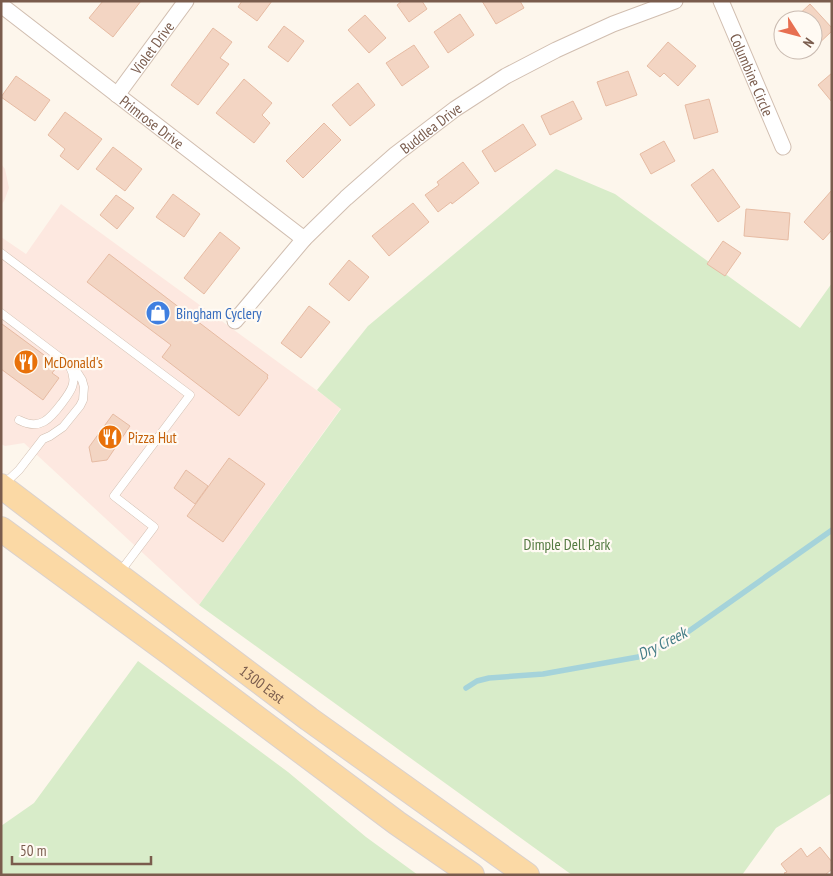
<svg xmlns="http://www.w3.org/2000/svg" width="833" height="876" font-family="'PT Sans Narrow',sans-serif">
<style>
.commercial{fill:#fde8e0}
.green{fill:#d8ecc9}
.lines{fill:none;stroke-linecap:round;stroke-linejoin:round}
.stream{stroke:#a5d3da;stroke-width:5.5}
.building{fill:#f3d5c3;stroke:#e6bba3}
.service-casing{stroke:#d1beb0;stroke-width:9}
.minor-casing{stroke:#d1beb0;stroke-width:17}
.primary-casing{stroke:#dad1cd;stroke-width:26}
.service{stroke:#fff;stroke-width:8}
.minor{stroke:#fff;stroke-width:15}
.primary{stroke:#fbd9a5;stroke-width:24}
.labels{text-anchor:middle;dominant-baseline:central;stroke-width:4.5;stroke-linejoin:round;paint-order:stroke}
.street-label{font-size:15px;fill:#7a5c4d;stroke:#fffaf3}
.shop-label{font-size:15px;fill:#366cbe;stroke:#fffaf3;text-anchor:start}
.food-label{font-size:15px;fill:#c56008;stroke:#fffaf3;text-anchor:start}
.park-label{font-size:15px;fill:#537a41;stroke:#fffaf3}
.water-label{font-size:16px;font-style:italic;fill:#437c86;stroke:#fffaf3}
</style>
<rect width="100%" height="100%" fill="#fdf6ec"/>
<path class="commercial" d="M1,164L5,169L9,188L4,201L1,205Z
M61,204L341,408L199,605L24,443L5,446L1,444V237L26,254Z"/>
<path class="green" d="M556,169L615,194L800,328L832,283V793L776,828L742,875H572L199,605L341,409L317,390L368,326Z
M138,661L288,772L366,837L418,875H1V826L34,803Z"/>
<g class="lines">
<path class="stream" d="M466,688L477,681L489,678L543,674L638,657L682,636L832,530"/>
</g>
<path class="building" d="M103,1H141L113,37L89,18Z
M242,1H272L257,21L238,7Z
M402,1H422L427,9L409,22L397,5Z
M482,1H520L524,8L496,24Z
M810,4L832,28V31L813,49V20H793Z
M460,14L474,35L448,53L434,32Z
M365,15L386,38L369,53L348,30Z
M284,26L304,41L288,62L268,47Z
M213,28L232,42L220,58L229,64L198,105L171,85Z
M668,42L696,66L678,86L664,73L660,77L647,66Z
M414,45L429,67L402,86L386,63Z
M795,50H811L803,58Z
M628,71L637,95L606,106L597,82Z
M832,73V102L818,85Z
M16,76L50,100L35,121L1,97Z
M244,79L272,103L262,115L270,123L254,143L216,113Z
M358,83L375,105L350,126L332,105Z
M709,99L718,132L694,139L685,105Z
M573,101L582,119L550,135L541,116Z
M65,112L102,139L78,170L60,156L65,149L48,135Z
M324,123L341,140L303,178L286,161Z
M523,124L536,145L495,172L482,151Z
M664,141L675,161L651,174L640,154Z
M113,147L142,169L125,191L96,169Z
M463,162L479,183L452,204L451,202L438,212L425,195L439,185L437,182Z
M713,169L740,207L718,222L691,185Z
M832,190V230L823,240L804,222Z
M173,194L200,214L184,237L156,217Z
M116,195L134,208L117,229L100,215Z
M413,203L429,222L389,256L372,236Z
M746,209L790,213L788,240L744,236Z
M220,232L240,248L204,294L184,278Z
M723,241L741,253L725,276L707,264Z
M109,254L268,375L267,377L268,378L239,416L162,357L171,345L87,282Z
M349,260L369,277L349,301L329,284Z
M309,306L330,322L301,358L281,343Z
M2,324L44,355L43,357L57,367L52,373L59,378L43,400L1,369V325Z
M113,414L130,426L107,460L92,462L89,447Z
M229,458L265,484L223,542L187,516Z
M186,470L208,486L195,504L174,488Z
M820,847L832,862V869L825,875H786L784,873L787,872L781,864L801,848L807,857Z"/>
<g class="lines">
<defs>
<path id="service" d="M1,253L190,395L114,496L154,527L120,572
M1,313L75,369L82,380L84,387L83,400L80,406L63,427L50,436L43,439L19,470L3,485
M19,420C40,431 50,419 62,403C71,391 78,382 70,367"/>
<g id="minor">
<path id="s1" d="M721,1L783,147"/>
<path id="s2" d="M1,5L304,239"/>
<path id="s3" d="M117,95L186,1"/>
<path id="s4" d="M235,321L304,239L346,198L396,154L455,109L506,76L556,50L613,24L675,1"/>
</g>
<g id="primary">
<path id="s5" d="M1,486L118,575L309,719L527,875"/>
<path d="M1,529L170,653L397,823L472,875"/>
</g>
</defs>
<use href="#service" class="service-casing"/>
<use href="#minor" class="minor-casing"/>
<use href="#primary" class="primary-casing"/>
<use href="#service" class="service"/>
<use href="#minor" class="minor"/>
<use href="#primary" class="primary"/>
</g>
<defs>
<symbol id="shop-disc" viewBox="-11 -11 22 22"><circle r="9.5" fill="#3f7fe0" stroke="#fffaf3"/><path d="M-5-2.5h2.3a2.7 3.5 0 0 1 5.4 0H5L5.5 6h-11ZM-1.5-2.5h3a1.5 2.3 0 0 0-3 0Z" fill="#fff"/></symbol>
<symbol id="restaurant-disc" viewBox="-11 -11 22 22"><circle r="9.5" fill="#e8710a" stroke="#fffaf3"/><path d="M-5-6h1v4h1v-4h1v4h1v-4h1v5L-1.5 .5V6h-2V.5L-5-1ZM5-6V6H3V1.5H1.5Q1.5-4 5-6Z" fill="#fff"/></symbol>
</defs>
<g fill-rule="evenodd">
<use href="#shop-disc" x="144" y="299" width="28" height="28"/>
<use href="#restaurant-disc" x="12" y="348" width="28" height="28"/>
<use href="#restaurant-disc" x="96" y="423" width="28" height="28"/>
</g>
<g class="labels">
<g class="street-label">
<text stroke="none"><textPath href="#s3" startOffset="59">Violet Drive</textPath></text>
<text stroke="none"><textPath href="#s1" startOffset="80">Columbine Circle</textPath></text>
<text stroke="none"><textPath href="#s2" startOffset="191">Primrose Drive</textPath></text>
<text stroke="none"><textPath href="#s4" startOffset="276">Buddlea Drive</textPath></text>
<text stroke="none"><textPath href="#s5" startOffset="328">1300 East</textPath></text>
</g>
<g class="shop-label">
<text x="176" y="313">Bingham Cyclery</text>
</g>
<g class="food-label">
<text x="44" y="362">McDonald's</text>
<text x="128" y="437">Pizza Hut</text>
</g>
<g class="park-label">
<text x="567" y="544">Dimple Dell Park</text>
</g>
<g class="water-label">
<text transform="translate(662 643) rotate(-27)">Dry Creek</text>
</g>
</g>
<rect width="833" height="876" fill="none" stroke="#7a5c4d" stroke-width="5"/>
<g transform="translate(798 35) rotate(126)"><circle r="24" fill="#fffaf3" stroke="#cabbb1"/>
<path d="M0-4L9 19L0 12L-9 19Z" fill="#e76f51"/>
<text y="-8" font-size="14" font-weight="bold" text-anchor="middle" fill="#7a5c4d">N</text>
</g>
<path d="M12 856v8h139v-8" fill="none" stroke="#7a5c4d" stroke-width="2.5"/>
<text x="20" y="856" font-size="15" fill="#7a5c4d" stroke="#fffaf3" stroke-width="4" paint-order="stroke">50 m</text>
</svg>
